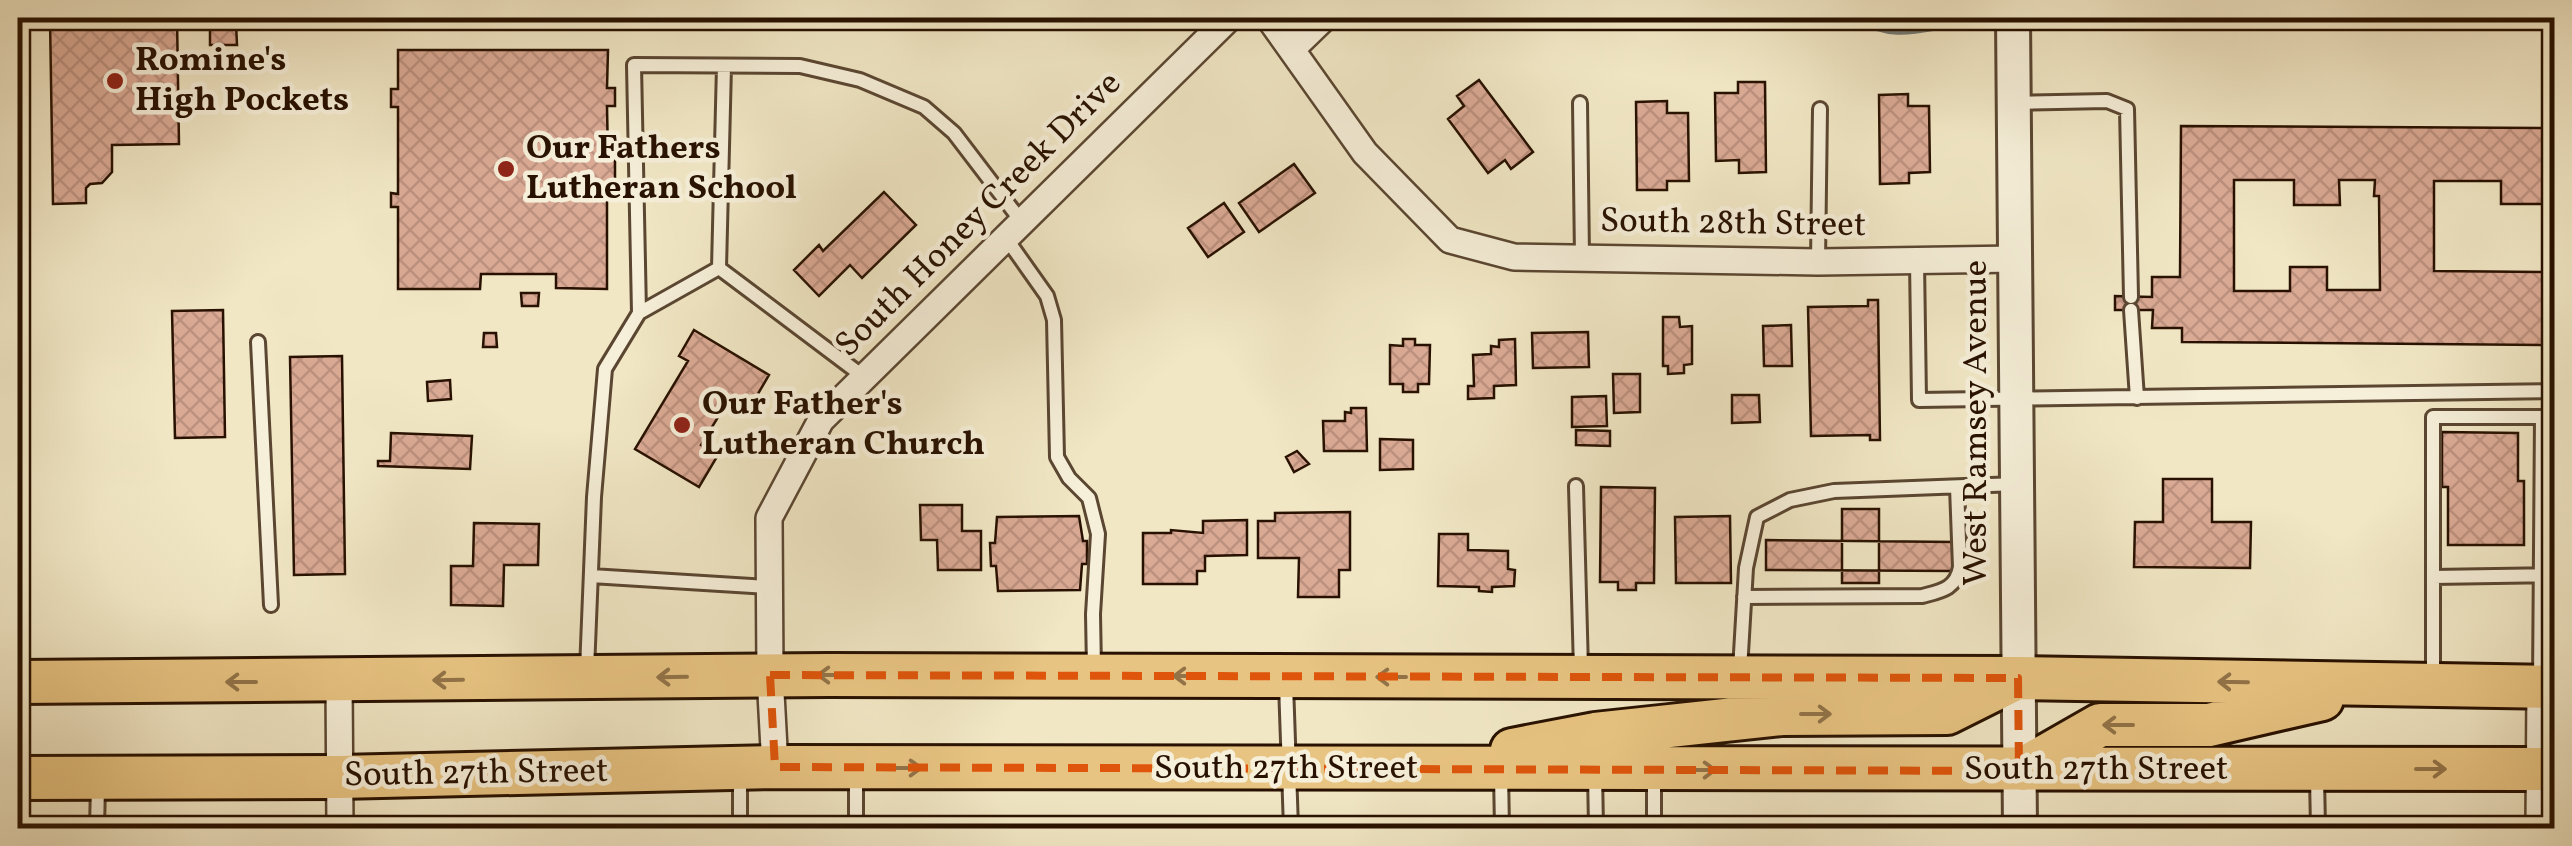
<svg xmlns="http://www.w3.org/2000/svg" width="2572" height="846" font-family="Vollkorn,serif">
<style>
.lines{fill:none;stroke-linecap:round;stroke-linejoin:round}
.stream{stroke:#717873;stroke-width:9}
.building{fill:url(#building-cross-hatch);stroke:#281100;stroke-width:2.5;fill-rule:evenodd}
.service-casing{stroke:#5a4631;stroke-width:18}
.minor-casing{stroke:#5a4631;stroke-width:30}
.tertiary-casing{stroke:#5a4631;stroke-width:38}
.primary-casing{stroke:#281100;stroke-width:48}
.service{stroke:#f6efd9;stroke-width:12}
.minor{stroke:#f6efd9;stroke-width:25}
.tertiary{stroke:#f6efd9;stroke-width:32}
.primary{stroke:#e8c482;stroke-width:42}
.oneway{stroke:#927348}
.marked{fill:none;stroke:#de550b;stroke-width:8;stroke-dasharray:20 12;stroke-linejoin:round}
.poi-dot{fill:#8f2418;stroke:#f6efd9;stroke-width:4}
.labels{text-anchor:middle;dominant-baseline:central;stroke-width:9;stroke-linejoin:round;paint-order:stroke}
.poi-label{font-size:35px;font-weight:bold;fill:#281100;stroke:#f6efd9;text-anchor:start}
.street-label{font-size:35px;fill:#281100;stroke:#f6efd9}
</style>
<defs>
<pattern id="building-cross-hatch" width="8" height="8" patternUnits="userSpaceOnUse" patternTransform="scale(2.5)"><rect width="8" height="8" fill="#dbaa95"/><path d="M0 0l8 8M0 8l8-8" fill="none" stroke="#bc917f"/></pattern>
</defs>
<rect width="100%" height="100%" fill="#f1e7c5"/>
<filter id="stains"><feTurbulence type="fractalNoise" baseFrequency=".002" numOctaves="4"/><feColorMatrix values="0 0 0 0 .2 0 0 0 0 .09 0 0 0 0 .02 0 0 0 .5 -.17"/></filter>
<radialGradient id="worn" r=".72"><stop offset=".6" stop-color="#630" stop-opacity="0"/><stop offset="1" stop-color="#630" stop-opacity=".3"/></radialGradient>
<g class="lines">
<path class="stream" d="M1522,18H1542
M1858,18C1892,37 1912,30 1948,24"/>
</g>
<path class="building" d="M50,18H177L179,144L112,145V172L102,183L90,184L86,188V203L53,204Z
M210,23H236L237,45H210Z
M398,50H608L607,88H615V106H607L608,158H615V181H607V289L556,288V274H481L480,289H398V207H391V193L398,194V107H391V89H398Z
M1479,80L1533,152L1511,169L1505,160L1488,173L1448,119L1464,106L1457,96Z
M1738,82H1765L1766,172L1739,173V160L1716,161L1715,93H1738Z
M1908,94V106H1929L1930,172L1909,173V183L1880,184L1879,95Z
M1667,101V113H1688L1689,181H1667V190H1637L1636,102Z
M2181,126L2554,128V181H2544V204H2501V181H2434V271L2554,272V345L2182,342V328H2152L2153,310H2115V296L2152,297V277H2180ZM2234,180H2294V205H2340L2339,180H2375L2374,196H2379L2380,290H2327V267H2290V291H2234Z
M1294,164L1315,193L1259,232L1239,203Z
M884,192L916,225L862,278L850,265L819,296L794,270L819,245L823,251Z
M1224,203L1244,232L1208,257L1188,228Z
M521,293H539L538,306H522Z
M1868,300H1878L1880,440H1870V435L1811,436L1808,307L1868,306Z
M223,310L225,437L175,438L172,311Z
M1663,317H1679L1680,327L1692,326V364L1684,365V373L1668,374V366H1663Z
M1791,325L1792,366H1764L1763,326Z
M694,330L769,375L752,404L741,397L737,404L729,399L701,445L718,455L699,487L635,449L688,361L679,356Z
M1588,332L1589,367L1533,368L1532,333Z
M484,333H496L497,347H483Z
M1403,339H1415V345H1430L1429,384H1418V392H1403V384H1390V345L1403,346Z
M1515,339L1516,385L1494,386V398L1468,399V386H1474L1473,355L1491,354V346L1499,347V340Z
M342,356L345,574L294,575L290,357Z
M1613,374H1640V412L1614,413Z
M450,380L451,399L428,401L427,382Z
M1732,395H1759L1760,422L1732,423Z
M1606,396L1607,426L1572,427V397Z
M1351,408H1366L1367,451H1324L1323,421H1345V412L1351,413Z
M1576,430L1610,431V446L1576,445Z
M2442,432L2518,433V481H2524V545H2448V487H2442Z
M391,433L472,436L470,469L378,466V461H390Z
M1380,439L1413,440V469L1380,470Z
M1297,451L1309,464L1294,472L1286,457Z
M2163,479H2212V522H2251L2250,568L2134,567L2135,522H2163Z
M1601,487L1655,488L1654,583H1636V590H1618V582H1600Z
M920,505H962V531H981V570H938L937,540H921Z
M1842,509H1879V583H1842Z
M1350,512V570H1339V597H1298L1299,558H1258V521H1275V513Z
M1079,516L1083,541H1087V564H1082L1080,590L998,591L996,566H991L990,543H995L997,517Z
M1730,516L1731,583H1676L1675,517Z
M1247,520V555L1205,556V571H1197V584H1143V533H1171V530L1203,533V521Z
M474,523L539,524L538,565H504L503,606L451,605V566H473Z
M1439,534H1468V550L1508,551V569L1515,570L1514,586L1492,587V592L1479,591V587L1438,586Z
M1766,540L1955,542L1954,571L1766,570Z"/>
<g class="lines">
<defs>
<path id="service" d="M1580,103L1582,256
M2014,103L2107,101L2127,109L2131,297
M1006,238L1047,296L1054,320L1057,457L1069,478L1089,498L1098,534L1093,614L1094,668
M1917,261L1919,400L2554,391
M1818,262L1820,109
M719,268L724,66
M2131,310L2137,398
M639,313L634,65L800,66L860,80L924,107L954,133L1022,222
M258,342L271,605
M1576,486L1581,669
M591,576L769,587
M2433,577L2554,575
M1744,597L1922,596C1941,591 1956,589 1960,567L1957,487
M587,670L594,497L605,369L639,313L719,268L864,377
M1740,670L1746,568L1757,517L1790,500L1834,491L2017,484
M2433,678V417H2542L2540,682
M1286,684L1291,828
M856,771V828
M1595,772L1596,828
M1654,772V828
M1501,774L1502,828
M740,776V828
M2317,777L2318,828
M97,828L98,785"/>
<path id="minor" d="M1269,18L1365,153L1450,240L1514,257L1818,262L2016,259
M1293,48L1324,18
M339,681L340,828
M775,767L770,675L769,518L821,420L1229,18
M2539,828L2540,687"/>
<path id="tertiary" d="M2013,18L2020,828"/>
<path id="primary" d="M18,682L828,675L2018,678L2554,687
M1512,750L1595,734L1782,714L1947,713L2011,681
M2023,769L2100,725H2209L2322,699
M18,778L339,777L775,767L2554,769"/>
</defs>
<use href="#service" class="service-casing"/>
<use href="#minor" class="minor-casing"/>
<use href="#tertiary" class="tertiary-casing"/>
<use href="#primary" class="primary-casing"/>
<use href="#service" class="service"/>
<use href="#minor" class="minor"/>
<use href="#tertiary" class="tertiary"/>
<use href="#primary" class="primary"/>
</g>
<defs><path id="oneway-shaft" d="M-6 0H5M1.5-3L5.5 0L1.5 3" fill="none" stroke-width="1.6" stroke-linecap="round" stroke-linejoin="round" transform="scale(2.5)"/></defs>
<g class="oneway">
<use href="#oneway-shaft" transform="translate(832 675) rotate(-180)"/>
<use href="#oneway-shaft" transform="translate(1188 676) rotate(-180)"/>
<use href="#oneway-shaft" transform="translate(672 677) rotate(179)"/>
<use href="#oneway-shaft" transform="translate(1391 677) rotate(-180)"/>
<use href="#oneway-shaft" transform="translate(448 680) rotate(179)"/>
<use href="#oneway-shaft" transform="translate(241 682) rotate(180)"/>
<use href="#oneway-shaft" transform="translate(2233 682) rotate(-179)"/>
<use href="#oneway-shaft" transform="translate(1816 714)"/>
<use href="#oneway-shaft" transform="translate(2118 725) rotate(180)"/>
<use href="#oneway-shaft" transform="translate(907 768)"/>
<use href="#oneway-shaft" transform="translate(2431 769)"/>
<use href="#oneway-shaft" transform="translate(1701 770)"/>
</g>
<path class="marked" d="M770,675L2018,678L2019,771L775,767Z"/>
<g class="poi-dot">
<circle cx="115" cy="81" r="10"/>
<circle cx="506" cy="169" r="10"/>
<circle cx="682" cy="425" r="10"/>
</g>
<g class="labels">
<g class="poi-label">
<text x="135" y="61">Romine's<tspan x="135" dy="40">High Pockets</tspan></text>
<text x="526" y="149">Our Fathers<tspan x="526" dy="40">Lutheran School</tspan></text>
<text x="702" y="405">Our Father's<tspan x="702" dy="40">Lutheran Church</tspan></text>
</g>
<g class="street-label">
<text transform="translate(979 215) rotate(-45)">South Honey Creek Drive</text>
<text transform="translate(1733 224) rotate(1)">South 28th Street</text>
<text transform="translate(1977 423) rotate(-90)">West Ramsey Avenue</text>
<text x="1286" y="769">South 27th Street</text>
<text x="2096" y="770">South 27th Street</text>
<text transform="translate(476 774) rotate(-1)">South 27th Street</text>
</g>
</g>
<rect width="2572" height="846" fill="none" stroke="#f1e7c5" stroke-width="60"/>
<rect x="20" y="20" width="2532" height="806" fill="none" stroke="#281100" stroke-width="5"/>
<rect x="30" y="30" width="2512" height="786" fill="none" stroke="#281100" stroke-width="2.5"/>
<rect width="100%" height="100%" filter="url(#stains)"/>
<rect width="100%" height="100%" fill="url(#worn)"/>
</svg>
